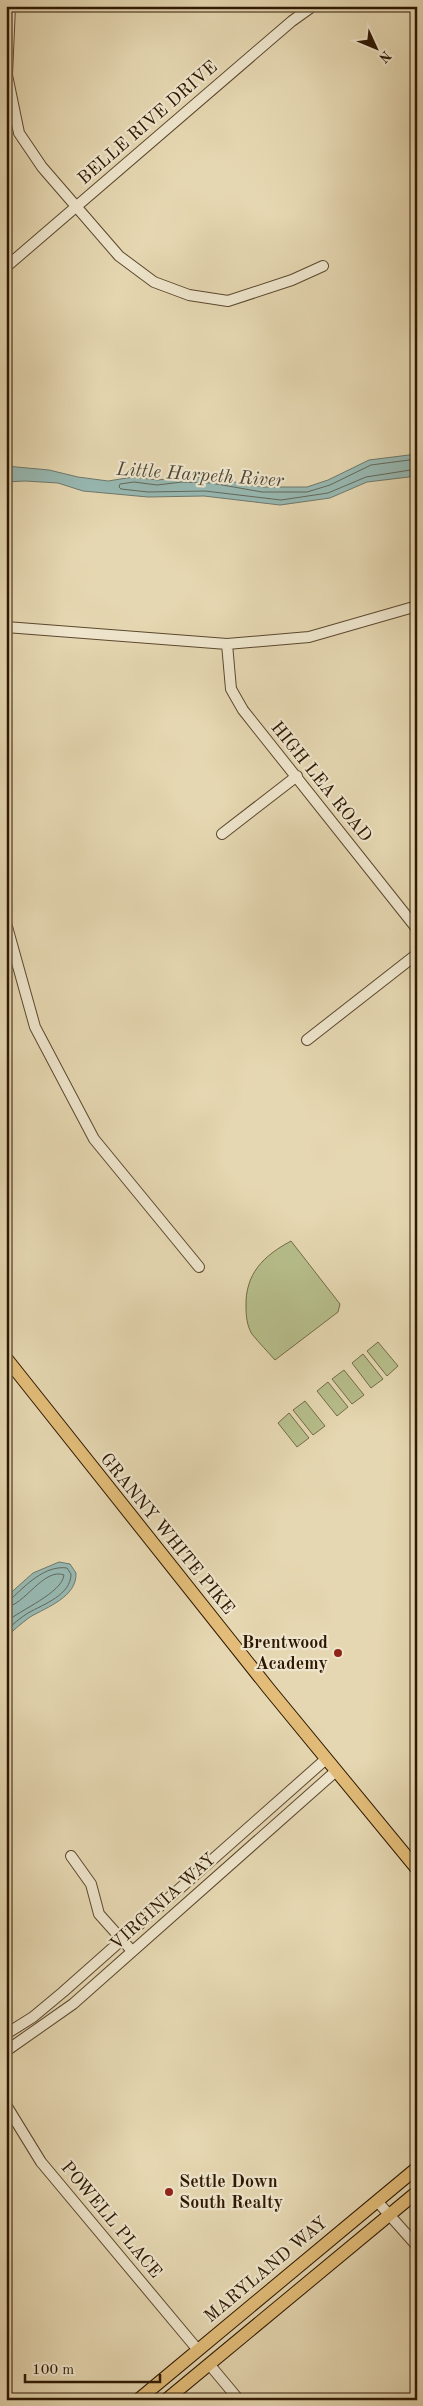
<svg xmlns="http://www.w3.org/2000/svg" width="423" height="2406" font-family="'Old Standard TT',serif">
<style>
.green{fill:#b6be8b;stroke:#726b47}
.water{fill:#97b8b2;stroke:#6d786c}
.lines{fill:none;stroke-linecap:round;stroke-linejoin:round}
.shore{stroke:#62685a;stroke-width:1}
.minor-casing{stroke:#5c482e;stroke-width:12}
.major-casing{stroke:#2e1803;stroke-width:14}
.minor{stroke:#eee5cc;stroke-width:10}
.major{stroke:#e2bc78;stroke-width:12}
.poi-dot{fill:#8f2418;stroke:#eee5cc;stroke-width:2}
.labels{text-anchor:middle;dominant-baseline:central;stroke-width:4.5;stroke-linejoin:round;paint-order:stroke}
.street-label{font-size:18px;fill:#2e1803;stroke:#eee5cc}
.poi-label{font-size:18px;font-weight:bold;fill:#2e1803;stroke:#eee5cc;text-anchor:end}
.water-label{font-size:19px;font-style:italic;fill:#4e4838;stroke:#eee5cc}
</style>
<rect width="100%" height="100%" fill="#e5d7b1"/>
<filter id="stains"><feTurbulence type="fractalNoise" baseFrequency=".004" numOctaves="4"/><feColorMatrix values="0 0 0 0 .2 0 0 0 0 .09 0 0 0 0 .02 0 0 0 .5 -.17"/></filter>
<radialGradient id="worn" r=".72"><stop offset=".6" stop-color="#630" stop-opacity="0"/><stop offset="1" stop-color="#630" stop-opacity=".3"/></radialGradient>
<path class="green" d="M417,1136V1201L413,1143Z
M291,1241L340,1304L338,1312L275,1360C268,1352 259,1343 252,1334C247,1326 246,1316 246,1307C245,1274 263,1256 291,1241Z
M378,1342L398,1366L387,1376L367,1351Z
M363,1354L383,1379L371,1388L352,1363Z
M344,1370L364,1395L352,1404L332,1379Z
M328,1382L348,1407L337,1416L317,1391Z
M305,1401L325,1426L313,1435L293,1410Z
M289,1413L309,1438L297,1447L278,1423Z"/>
<path class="water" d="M417,454V473L409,477L367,482L330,498L280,505L204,496L148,497L83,491L58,483L25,481L6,482V466L49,470L78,477L108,481L133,477L158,480L181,477L212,478L263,487H307L328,480L369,460Z
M59,1562L70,1564L76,1573C77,1597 47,1607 30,1617C22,1623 13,1630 6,1638V1597L33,1573Z"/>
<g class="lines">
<path class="shore" d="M417,459L371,465L330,485L307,492H262L211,483L182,482L157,485L134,482L120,484L119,487L121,489L148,492L205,491L281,500L328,493L366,477L417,469
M6,1601L11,1599C26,1585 45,1565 67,1568L71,1574C71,1595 44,1604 28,1613C20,1618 13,1624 6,1631
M6,1607C24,1606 44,1567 64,1575C62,1593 20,1610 6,1622"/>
<defs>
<path id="minor" d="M10,6L7,75L19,133L42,167L119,256L154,282L189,295L228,301L292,280L323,266
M6,267L292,21L313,6
M6,627L227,644L309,637L417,606
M227,644L231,689L243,710L417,929
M222,834L297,776
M6,923L35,1027L94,1139L199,1267
M307,1040L417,954
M71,1856L91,1884L99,1914L132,1951
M6,2034L33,2017L63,1992L326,1759
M6,2051L73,2004L336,1771
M6,2105L41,2162L198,2350
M377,2201L417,2246
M209,2364L239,2400"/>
<path id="major" d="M6,1358L269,1689L417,1869
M138,2400L417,2168
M166,2400L417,2192"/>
</defs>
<use href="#minor" class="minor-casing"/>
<use href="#major" class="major-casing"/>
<use href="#minor" class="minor"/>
<use href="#major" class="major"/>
</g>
<g class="poi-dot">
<circle cx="338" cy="1653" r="5"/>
<circle cx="169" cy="2192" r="5"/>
</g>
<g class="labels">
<g class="street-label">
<text transform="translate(148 123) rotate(-41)">BELLE RIVE DRIVE</text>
<text transform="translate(321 782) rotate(51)">HIGH LEA ROAD</text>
<text transform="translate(167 1534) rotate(51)">GRANNY WHITE PIKE</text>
<text transform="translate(163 1902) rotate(-42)">VIRGINIA WAY</text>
<text transform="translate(111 2220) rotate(50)">POWELL PLACE</text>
<text transform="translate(266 2270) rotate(-40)">MARYLAND WAY</text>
</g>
<g class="poi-label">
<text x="328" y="1643">Brentwood<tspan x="328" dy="21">Academy</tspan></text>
<text x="179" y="2182" text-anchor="start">Settle Down<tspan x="179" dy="21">South Realty</tspan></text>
</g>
<g class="water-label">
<text transform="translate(200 476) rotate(4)">Little Harpeth River</text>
</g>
</g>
<rect width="423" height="2406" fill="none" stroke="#e5d7b1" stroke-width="25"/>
<rect x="8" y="8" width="408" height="2391" fill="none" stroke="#2e1803" stroke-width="2.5"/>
<rect x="12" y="12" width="398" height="2381" fill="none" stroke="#2e1803"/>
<g transform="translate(376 48) rotate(134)" stroke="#eee5cc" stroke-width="4" paint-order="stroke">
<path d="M0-4L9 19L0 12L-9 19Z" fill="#2e1803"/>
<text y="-8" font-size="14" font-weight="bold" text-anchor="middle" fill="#2e1803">N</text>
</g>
<path d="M25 2374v8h135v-8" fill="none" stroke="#2e1803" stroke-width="2.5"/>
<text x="32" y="2374" font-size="15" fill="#2e1803" stroke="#eee5cc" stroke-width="4" paint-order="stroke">100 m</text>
<rect width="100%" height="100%" filter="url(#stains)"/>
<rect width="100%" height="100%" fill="url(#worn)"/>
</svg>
